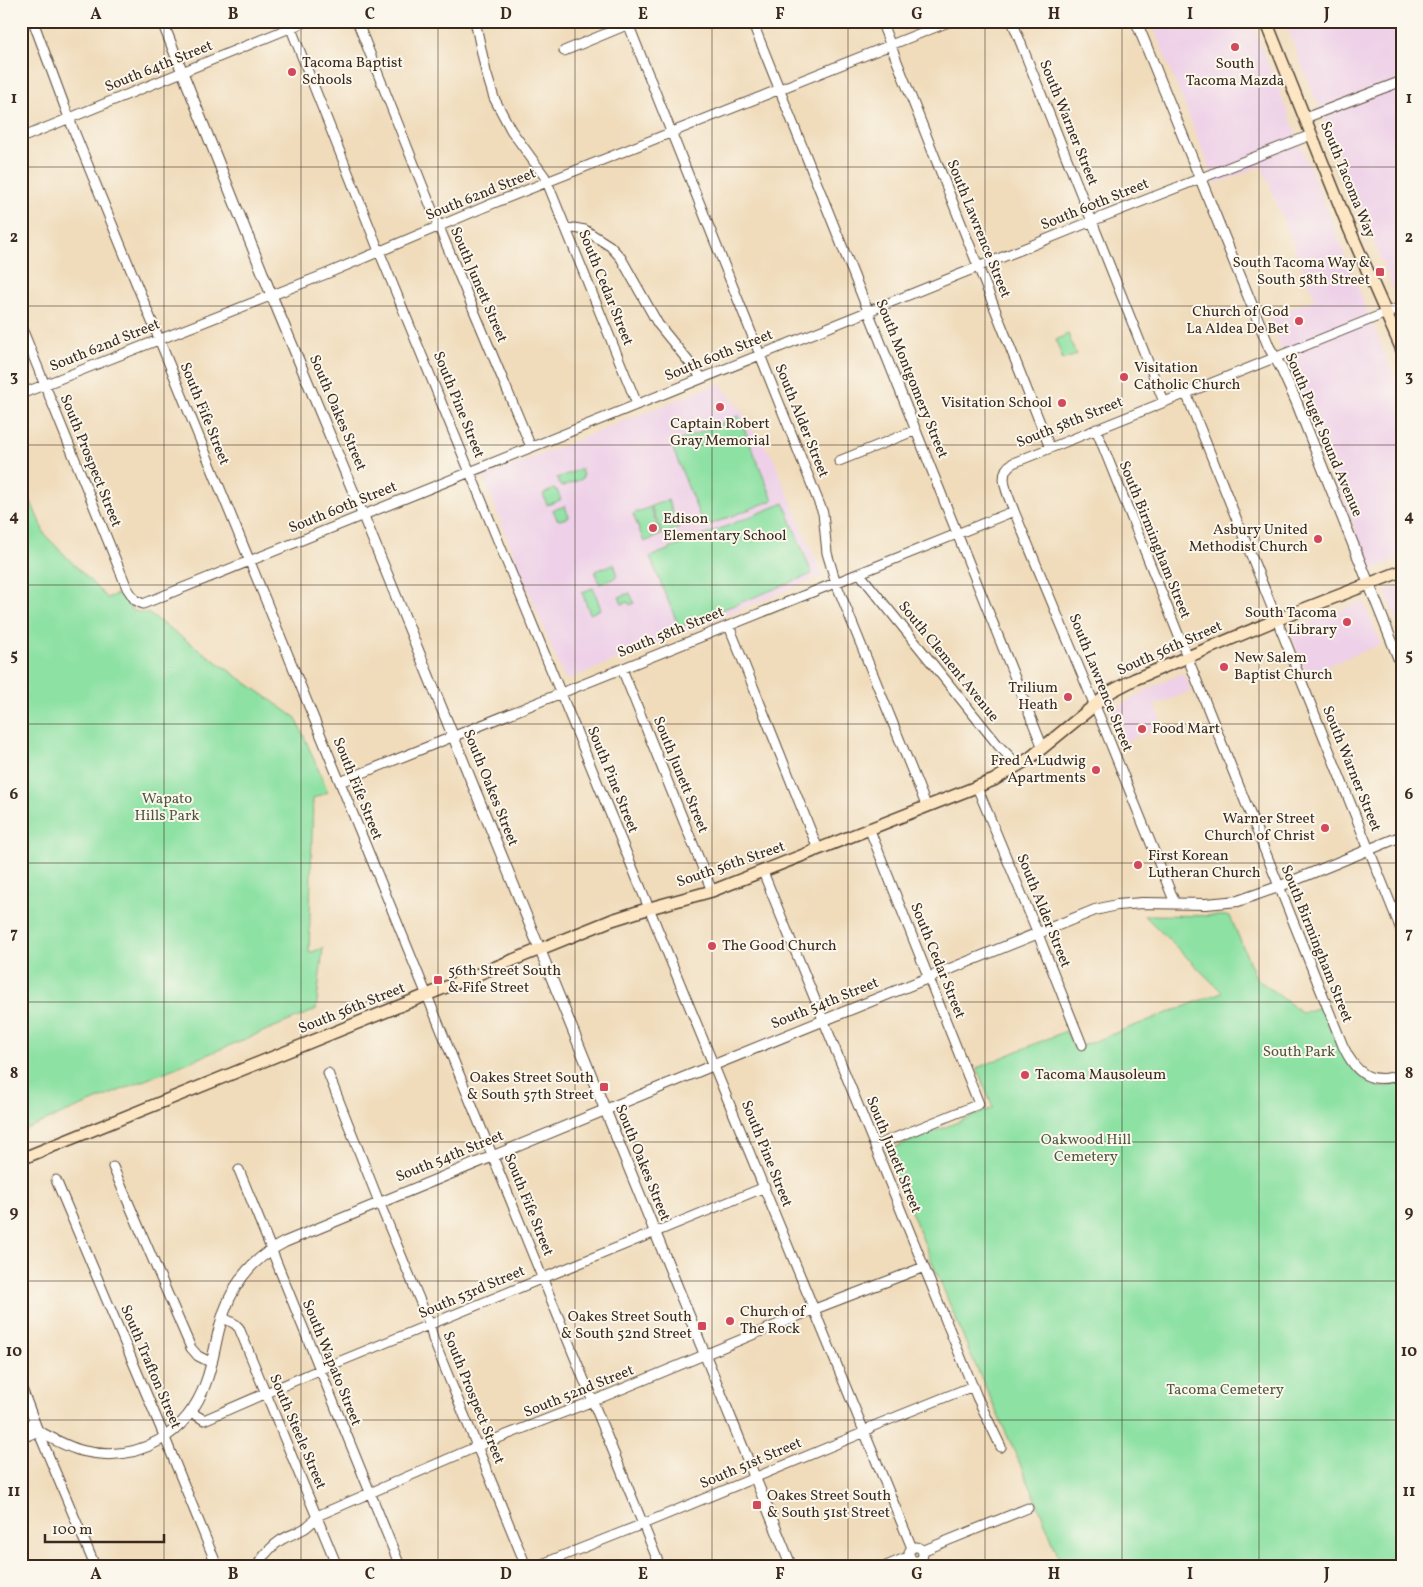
<svg xmlns="http://www.w3.org/2000/svg" width="1423" height="1587" font-family="Vollkorn,serif">
<style>
.built{fill:#eed0e8}
.green{fill:#8ce1a3;stroke:#648660}
.lines{fill:none;stroke-linecap:round;stroke-linejoin:round}
.minor-casing{stroke:#564536;stroke-width:11}
.tertiary-casing{stroke:#564536;stroke-width:12}
.secondary-casing{stroke:#564536;stroke-width:14}
.minor{stroke:#fff;stroke-width:9}
.tertiary{stroke:#fff;stroke-width:10}
.secondary{stroke:#fce6c4;stroke-width:11}
.grid{fill:none;stroke:#3b2a1e;stroke-width:1;stroke-opacity:0.55}
.poi-dot{fill:#d1495b;stroke:#fbf7ec;stroke-width:2}
.labels{text-anchor:middle;dominant-baseline:central;stroke-width:4;stroke-linejoin:round;paint-order:stroke}
.poi-label{font-size:15px;fill:#3b2a1e;stroke:#fbf7ec;text-anchor:start}
.street-label{font-size:15px;fill:#3b2a1e;stroke:#fbf7ec}
.park-label{font-size:15px;fill:#4f583f;stroke:#fbf7ec}
.neatline{fill:none;stroke:#3b2a1e;stroke-width:2}
.grid-label{font-size:16px;text-anchor:middle;font-weight:bold;fill:#3b2a1e}
</style>
<rect width="100%" height="100%" fill="#fbf7ec"/>
<filter id="ink" filterUnits="userSpaceOnUse"><feTurbulence type="fractalNoise" baseFrequency=".02" numOctaves="2"/><feDisplacementMap in="SourceGraphic" scale="10" xChannelSelector="R" yChannelSelector="G"/><feConvolveMatrix kernelMatrix="1 2 1 2 8 2 1 2 1" color-interpolation-filters="sRGB"/></filter>
<filter id="wash" filterUnits="userSpaceOnUse"><feTurbulence type="fractalNoise" baseFrequency=".0096" numOctaves="4" result="noise"/><feDisplacementMap in="SourceGraphic" scale="20" xChannelSelector="R" yChannelSelector="G"/><feGaussianBlur stdDeviation="1.12" result="paint"/><feColorMatrix in="noise" values="0 0 0 0 0 0 0 0 0 0 0 0 0 0 0 0 0 1.4 0 .05"/><feComposite in="paint" operator="in"/></filter>
<g filter="url(#wash)">
<rect width="100%" height="100%" fill="#f0dcbb"/>
<path class="built" d="M1151,21H1251L1402,397V557L1371,570L1269,317L1315,299L1262,166L1216,184Z
M1284,21H1402V311Z
M719,383L741,409L747,424L772,455L822,576L569,679L564,678L484,480L485,477Z
M1402,585V635L1385,592Z
M1363,601L1381,644L1307,674L1289,631Z
M1181,674L1185,676L1191,691L1155,705L1163,726L1121,743L1110,714L1111,711L1152,687Z"/>
<path class="green" d="M1068,334L1076,355L1063,360L1056,340Z
M739,416L773,500L704,527L671,444Z
M581,469L583,476L582,479L561,487L557,478Z
M21,478L45,535L107,598L120,593L133,611L149,614L296,718L328,792L313,798L309,953L323,948L316,1010L21,1131Z
M554,489L557,490L561,500L547,505L543,494Z
M668,500L679,528L663,535L651,506Z
M784,503L812,574L679,627L650,557Z
M565,506L569,517L560,520L557,519L553,510Z
M650,507L661,535L644,542L633,514Z
M614,564L617,573L615,578L600,584L595,571Z
M593,588L601,609L590,614L582,592Z
M630,593L634,603L630,605L628,602L622,604L619,597Z
M1144,915L1230,916L1256,978L1302,1013L1322,1006C1333,1033 1341,1064 1367,1081C1372,1083 1376,1087 1381,1087C1387,1088 1394,1084 1399,1082L1402,1085V1566H1062L1035,1497L970,1353L886,1151L993,1108L977,1068L1066,1031L1074,1049L1222,992Z"/>
</g>
<g filter="url(#ink)">
<g class="lines">
<defs>
<path id="minor" d="M33,21L72,126L660,1566
M288,21L379,251L912,1548
M357,21L439,227L531,447
M475,21L486,72L494,98L511,130L545,177L637,404
M627,21L823,513L827,553L836,583L926,805
M752,21L1043,748
M881,21L1050,448
M1012,21L1164,402
M564,51L629,24
M1305,118L1402,81
M21,138L307,21
M567,230L574,228L585,230L610,246L621,258L658,324L702,378
M21,326L127,588L135,600L143,604L1092,221L1311,135
M1186,393L1402,932
M21,394L326,274L494,203L951,21
M1096,429L1343,1046C1356,1074 1371,1086 1402,1074
M839,461L916,430
M860,573L864,579L998,745L1010,757L1016,767
M729,626L818,849
M622,669L712,891
M340,782L1014,511
M977,787L1034,924L1082,1045
M869,828L979,1104L875,1146
M763,872L977,1397L1001,1447
M1175,903L1105,730L1014,511C1009,496 995,473 1013,463L1386,313
M328,1073L379,1202L430,1325L433,1339L526,1566
M113,1167L191,1348L198,1356L212,1363
M239,1170L400,1566
M56,1180L165,1438L217,1566
M222,1317L235,1324L239,1328L337,1566
M21,1386L38,1431L95,1566
M191,1412L204,1420L319,1370L765,1187
M21,1420L38,1431
M909 1554a7 7 0 1 1 14 0a7 7 0 1 1-14 0Z
M922,1551L1028,1508
M259,1563C264,1555 272,1546 281,1540C296,1531 306,1532 317,1516L478,1446L593,1401L815,1309L924,1267
M537,1566L643,1524L865,1432L871,1427L973,1386
M886,1566L910,1556"/>
<path id="tertiary" d="M162,21L271,294L363,515L791,1566
M1136,21L1269,347L1281,368L1296,401L1402,667
M1386,313L1402,307
M21,1438L38,1431C53,1439 67,1447 83,1451C138,1464 188,1434 206,1382C213,1363 215,1344 220,1326C230,1287 249,1260 285,1242L714,1065L1095,910L1117,905L1142,903L1206,904L1238,901L1278,887L1402,836"/>
<path id="secondary" d="M1266,21L1348,226L1402,350
M21,1159L612,920L650,908L712,891L994,780L1030,758L1112,691L1135,679L1276,620L1402,571"/>
</defs>
<use href="#minor" class="minor-casing"/>
<use href="#tertiary" class="tertiary-casing"/>
<use href="#secondary" class="secondary-casing"/>
<use href="#minor" class="minor"/>
<use href="#tertiary" class="tertiary"/>
<use href="#secondary" class="secondary"/>
</g>
</g>
<path class="grid" d="M164,21V1566M301,21V1566M438,21V1566M575,21V1566M712,21V1566M848,21V1566M985,21V1566M1122,21V1566M1259,21V1566M21,167H1402M21,306H1402M21,445H1402M21,585H1402M21,724H1402M21,863H1402M21,1002H1402M21,1142H1402M21,1281H1402M21,1420H1402"/>
<g class="poi-dot">
<circle cx="1235" cy="47" r="5"/>
<circle cx="292" cy="72" r="5"/>
<rect x="1375" y="267" width="10" height="10" rx="2.5"/>
<circle cx="1299" cy="321" r="5"/>
<circle cx="1124" cy="377" r="5"/>
<circle cx="1062" cy="403" r="5"/>
<circle cx="720" cy="407" r="5"/>
<circle cx="653" cy="528" r="5"/>
<circle cx="1318" cy="539" r="5"/>
<circle cx="1347" cy="622" r="5"/>
<circle cx="1224" cy="667" r="5"/>
<circle cx="1068" cy="697" r="5"/>
<circle cx="1142" cy="729" r="5"/>
<circle cx="1096" cy="770" r="5"/>
<circle cx="1325" cy="828" r="5"/>
<circle cx="1138" cy="865" r="5"/>
<circle cx="712" cy="946" r="5"/>
<rect x="433" y="975" width="10" height="10" rx="2.5"/>
<circle cx="1025" cy="1075" r="5"/>
<rect x="599" y="1082" width="10" height="10" rx="2.5"/>
<circle cx="730" cy="1321" r="5"/>
<rect x="697" y="1321" width="10" height="10" rx="2.5"/>
<rect x="752" y="1500" width="10" height="10" rx="2.5"/>
</g>
<g class="labels">
<g class="poi-label">
<text x="302" y="63">Tacoma Baptist<tspan x="302" dy="17">Schools</tspan></text>
<text x="1235" y="64" text-anchor="middle">South<tspan x="1235" dy="17">Tacoma Mazda</tspan></text>
<text x="1370" y="263" text-anchor="end">South Tacoma Way &amp;<tspan x="1370" dy="17">South 58th Street</tspan></text>
<text x="1289" y="312" text-anchor="end">Church of God<tspan x="1289" dy="17">La Aldea De Bet</tspan></text>
<text x="1134" y="368">Visitation<tspan x="1134" dy="17">Catholic Church</tspan></text>
<text x="1052" y="403" text-anchor="end">Visitation School</text>
<text x="720" y="424" text-anchor="middle">Captain Robert<tspan x="720" dy="17">Gray Memorial</tspan></text>
<text x="663" y="519">Edison<tspan x="663" dy="17">Elementary School</tspan></text>
<text x="1308" y="530" text-anchor="end">Asbury United<tspan x="1308" dy="17">Methodist Church</tspan></text>
<text x="1337" y="613" text-anchor="end">South Tacoma<tspan x="1337" dy="17">Library</tspan></text>
<text x="1234" y="658">New Salem<tspan x="1234" dy="17">Baptist Church</tspan></text>
<text x="1058" y="688" text-anchor="end">Trilium<tspan x="1058" dy="17">Heath</tspan></text>
<text x="1152" y="729">Food Mart</text>
<text x="1086" y="761" text-anchor="end">Fred A Ludwig<tspan x="1086" dy="17">Apartments</tspan></text>
<text x="1315" y="819" text-anchor="end">Warner Street<tspan x="1315" dy="17">Church of Christ</tspan></text>
<text x="1148" y="856">First Korean<tspan x="1148" dy="17">Lutheran Church</tspan></text>
<text x="722" y="946">The Good Church</text>
<text x="448" y="971">56th Street South<tspan x="448" dy="17">&amp; Fife Street</tspan></text>
<text x="1035" y="1075">Tacoma Mausoleum</text>
<text x="594" y="1078" text-anchor="end">Oakes Street South<tspan x="594" dy="17">&amp; South 57th Street</tspan></text>
<text x="740" y="1312">Church of<tspan x="740" dy="17">The Rock</tspan></text>
<text x="692" y="1317" text-anchor="end">Oakes Street South<tspan x="692" dy="17">&amp; South 52nd Street</tspan></text>
<text x="767" y="1496">Oakes Street South<tspan x="767" dy="17">&amp; South 51st Street</tspan></text>
</g>
<g class="street-label">
<text transform="translate(159 67) rotate(-22)">South 64th Street</text>
<text transform="translate(1068 123) rotate(68)">South Warner Street</text>
<text transform="translate(1347 180) rotate(68)">South Tacoma Way</text>
<text transform="translate(481 195) rotate(-22)">South 62nd Street</text>
<text transform="translate(1095 205) rotate(-22)">South 60th Street</text>
<text transform="translate(978 229) rotate(68)">South Lawrence Street</text>
<text transform="translate(478 285) rotate(67)">South Junett Street</text>
<text transform="translate(605 288) rotate(68)">South Cedar Street</text>
<text transform="translate(105 346) rotate(-22)">South 62nd Street</text>
<text transform="translate(719 356) rotate(-22)">South 60th Street</text>
<text transform="translate(911 379) rotate(68)">South Montgomery Street</text>
<text transform="translate(458 405) rotate(68)">South Pine Street</text>
<text transform="translate(337 413) rotate(67)">South Oakes Street</text>
<text transform="translate(204 414) rotate(68)">South Fife Street</text>
<text transform="translate(801 421) rotate(68)">South Alder Street</text>
<text transform="translate(1070 423) rotate(-22)">South 58th Street</text>
<text transform="translate(1323 435) rotate(67)">South Puget Sound Avenue</text>
<text transform="translate(90 461) rotate(68)">South Prospect Street</text>
<text transform="translate(343 508) rotate(-22)">South 60th Street</text>
<text transform="translate(1154 540) rotate(68)">South Birmingham Street</text>
<text transform="translate(671 633) rotate(-22)">South 58th Street</text>
<text transform="translate(1170 649) rotate(-24)">South 56th Street</text>
<text transform="translate(948 662) rotate(51)">South Clement Avenue</text>
<text transform="translate(1100 683) rotate(68)">South Lawrence Street</text>
<text transform="translate(1351 769) rotate(68)">South Warner Street</text>
<text transform="translate(680 775) rotate(68)">South Junett Street</text>
<text transform="translate(612 780) rotate(68)">South Pine Street</text>
<text transform="translate(490 788) rotate(68)">South Oakes Street</text>
<text transform="translate(357 789) rotate(68)">South Fife Street</text>
<text transform="translate(731 865) rotate(-19)">South 56th Street</text>
<text transform="translate(1043 911) rotate(68)">South Alder Street</text>
<text transform="translate(1316 944) rotate(68)">South Birmingham Street</text>
<text transform="translate(937 961) rotate(68)">South Cedar Street</text>
<text transform="translate(825 1004) rotate(-22)">South 54th Street</text>
<text transform="translate(352 1009) rotate(-22)">South 56th Street</text>
<text transform="translate(766 1154) rotate(68)">South Pine Street</text>
<text transform="translate(893 1155) rotate(68)">South Junett Street</text>
<text transform="translate(450 1157) rotate(-22)">South 54th Street</text>
<text transform="translate(642 1163) rotate(68)">South Oakes Street</text>
<text transform="translate(528 1205) rotate(68)">South Fife Street</text>
<text transform="translate(472 1293) rotate(-23)">South 53rd Street</text>
<text transform="translate(331 1363) rotate(68)">South Wapato Street</text>
<text transform="translate(150 1367) rotate(67)">South Trafton Street</text>
<text transform="translate(579 1392) rotate(-22)">South 52nd Street</text>
<text transform="translate(473 1398) rotate(68)">South Prospect Street</text>
<text transform="translate(297 1432) rotate(67)">South Steele Street</text>
<text transform="translate(751 1464) rotate(-23)">South 51st Street</text>
</g>
<g class="park-label">
<text x="167" y="799">Wapato<tspan x="167" dy="17">Hills Park</tspan></text>
<text x="1299" y="1052">South Park</text>
<text x="1086" y="1140">Oakwood Hill<tspan x="1086" dy="17">Cemetery</tspan></text>
<text x="1225" y="1390">Tacoma Cemetery</text>
</g>
</g>
<rect width="1423" height="1587" fill="none" stroke="#fbf7ec" stroke-width="55"/>
<path d="M45 1534v8h119v-8" fill="none" stroke="#3b2a1e" stroke-width="2.5"/>
<text x="52" y="1534" font-size="15" fill="#3b2a1e" stroke="#fbf7ec" stroke-width="4" paint-order="stroke">100 m</text>
<rect x="28" y="28" width="1368" height="1532" class="neatline"/>
<g class="grid-label">
<text x="96" y="19">A</text>
<text x="233" y="19">B</text>
<text x="370" y="19">C</text>
<text x="506" y="19">D</text>
<text x="643" y="19">E</text>
<text x="780" y="19">F</text>
<text x="917" y="19">G</text>
<text x="1054" y="19">H</text>
<text x="1190" y="19">I</text>
<text x="1327" y="19">J</text>
<text x="14" y="103">1</text>
<text x="1409" y="103">1</text>
<text x="14" y="242">2</text>
<text x="1409" y="242">2</text>
<text x="14" y="381">3</text>
<text x="1409" y="381">3</text>
<text x="14" y="521">4</text>
<text x="1409" y="521">4</text>
<text x="14" y="660">5</text>
<text x="1409" y="660">5</text>
<text x="14" y="799">6</text>
<text x="1409" y="799">6</text>
<text x="14" y="938">7</text>
<text x="1409" y="938">7</text>
<text x="14" y="1078">8</text>
<text x="1409" y="1078">8</text>
<text x="14" y="1217">9</text>
<text x="1409" y="1217">9</text>
<text x="14" y="1356">10</text>
<text x="1409" y="1356">10</text>
<text x="14" y="1496">11</text>
<text x="1409" y="1496">11</text>
<text x="96" y="1579">A</text>
<text x="233" y="1579">B</text>
<text x="370" y="1579">C</text>
<text x="506" y="1579">D</text>
<text x="643" y="1579">E</text>
<text x="780" y="1579">F</text>
<text x="917" y="1579">G</text>
<text x="1054" y="1579">H</text>
<text x="1190" y="1579">I</text>
<text x="1327" y="1579">J</text>
</g>
</svg>
